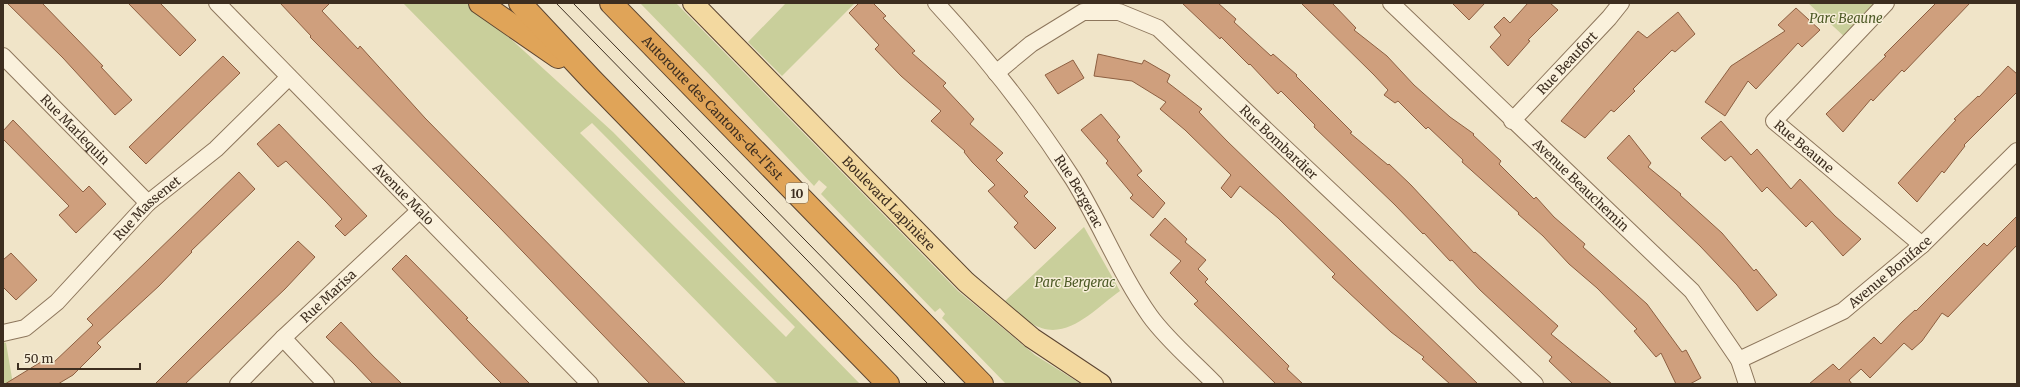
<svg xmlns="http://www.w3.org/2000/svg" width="2020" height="387" font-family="Merriweather,serif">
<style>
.green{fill:#c9cf9b;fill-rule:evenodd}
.building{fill:#cf9f7d;stroke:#8d5f41}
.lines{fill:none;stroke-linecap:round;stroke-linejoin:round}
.minor-casing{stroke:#8d765c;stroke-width:18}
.major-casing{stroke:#5b4430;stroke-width:22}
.highway-casing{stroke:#5b4430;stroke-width:24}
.minor{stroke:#faf1dc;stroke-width:16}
.major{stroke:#f3d9a0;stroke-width:20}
.highway{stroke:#e0a458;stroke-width:22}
.tram{stroke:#3d2e20;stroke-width:1}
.labels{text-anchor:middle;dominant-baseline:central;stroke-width:3;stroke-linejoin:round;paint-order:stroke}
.shield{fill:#f7eed8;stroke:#756857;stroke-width:1}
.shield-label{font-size:12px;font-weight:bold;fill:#3d2e20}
.park-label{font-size:13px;font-style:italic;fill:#4d5a26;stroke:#f7eed8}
.street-label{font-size:13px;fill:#3d2e20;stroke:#f7eed8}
</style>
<rect width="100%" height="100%" fill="#f0e4c8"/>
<path class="green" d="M403,3H467L513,41L613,132L860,384H778ZM592,123L795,327L786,337L580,133Z
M640,3H676L958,291L1035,355L1081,384H1006L942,318L945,314L940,308L935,312L821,194L827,187L819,180L814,186L710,75Z
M786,3H855L782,76L748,42Z
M1808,3H1883L1847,39Z
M1084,227L1120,291C1094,309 1065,345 1031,323C1021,317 1013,308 1005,301Z
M3,342L6,343L13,384H3Z"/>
<path class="building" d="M7,3H42L103,66L101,67L132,100L115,115L63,58Z
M128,3H160L196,40L180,56Z
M280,3H330L322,11L358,49L360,46L425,118L686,384H650L499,227L310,37L311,36Z
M859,3H873L886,16L883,18L915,51L912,53L946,83L943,86L974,119L970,124L1003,153L996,160L1028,192L1024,196L1056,228L1035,249L1014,227L1018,223L988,191L995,185L972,162L964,152L965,151L931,121L941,111L901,76L875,49L879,45L849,13Z
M1182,3H1218L1236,19L1234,22L1271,56L1273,54L1297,75L1296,76L1352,132L1350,133L1388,165L1389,164L1411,185L1474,253L1475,252L1558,326L1551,334L1612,384H1573L1549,361L1552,357L1480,290L1452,260L1450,261L1424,233L1423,234L1395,205L1314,127L1315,125L1281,91L1278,94L1250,64L1249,65L1221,37L1220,39Z
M1301,3H1332L1356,28L1354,30L1387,56L1414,85L1450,117L1474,134L1473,135L1501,161L1499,164L1534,199L1536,197L1554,217L1585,244L1583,247L1647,304L1682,352L1686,350L1701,378L1690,384H1676L1661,353L1656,357L1634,331L1637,329L1597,288L1569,264L1543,236L1518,214L1519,213L1462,162L1463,160L1428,127L1426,129L1398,101L1395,103L1384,95L1388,90L1374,75Z
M1452,3H1485L1469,20Z
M1528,3H1550L1558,10L1528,40L1530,41L1508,66L1490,47L1501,35L1494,27L1504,17L1510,23Z
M1936,3H1970L1904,72L1902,70L1873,101L1871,99L1843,132L1826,114L1886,56L1884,55Z
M1796,8L1820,30L1802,47L1798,43L1756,89L1748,81L1725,116L1705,102L1731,66L1785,31L1778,25Z
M1678,12L1695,34L1675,52L1672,50L1633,89L1635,91L1614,112L1611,110L1585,138L1561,121L1638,31L1647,38Z
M1098,54L1142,64L1144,60L1170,75L1167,82L1202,109L1199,112L1227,141L1478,384H1450L1422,359L1424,357L1391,332L1332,277L1335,274L1278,218L1240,186L1231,198L1221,188L1231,175L1185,130L1160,109L1166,102L1132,81L1094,76Z
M223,56L240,73L146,164L129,147Z
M1073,60L1084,78L1058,94L1045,75Z
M2008,66L2017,74V92L1964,145L1965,146L1944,173L1942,171L1917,202L1898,183L1956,120L1954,119L1978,96L1979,97Z
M1101,114L1120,137L1117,140L1142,171L1137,175L1165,203L1153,218L1130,198L1133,195L1106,163L1108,161L1081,130Z
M13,120L83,192L89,186L106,204L76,233L59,215L69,206L3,139V131Z
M1721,121L1751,155L1757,149L1791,189L1800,179L1835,216L1861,239L1843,256L1812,221L1806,227L1767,187L1762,192L1731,156L1725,161L1701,138Z
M279,124L367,216L345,236L335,226L342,219L326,202L286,161L278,167L257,144Z
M1629,135L1651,163L1648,167L1681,194L1680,195L1722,233L1754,271L1756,269L1777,295L1757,311L1737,285L1700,246L1607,158Z
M239,172L255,189L191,251L192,252L159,286L97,343L101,347L73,375L58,384H5L49,357L53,363L93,325L87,319Z
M2017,216V245L1948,317L1942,313L1922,341L1912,350L1904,343L1870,378L1861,369L1849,380L1852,384H1809L1833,364L1839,370L1874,337L1881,344L1902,322L1915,310L1916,311L1984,243L1987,246Z
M1165,218L1187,239L1185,242L1206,260L1198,269L1208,279L1205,282L1289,366L1287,369L1303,384H1276L1194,304L1198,301L1170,273L1181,261L1150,235Z
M298,241L315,257L285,289L185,384H155Z
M11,253L37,280L16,300L3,287V260Z
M406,255L468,318L466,319L530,384H502L486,368L392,269Z
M341,322L374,357L402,384H373L355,365L326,337Z"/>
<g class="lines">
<defs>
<g id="minor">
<path id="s1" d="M217,3L590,384"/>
<path id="s2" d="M936,3C986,57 1033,117 1073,179C1101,224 1120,274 1150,316C1168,341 1194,362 1215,384"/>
<path id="s3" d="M1391,3L1692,291L1739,360L1747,384"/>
<path id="s4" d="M1886,3L1774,121L1922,245"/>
<path id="s5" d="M3,56L148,203"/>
<path id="s6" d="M996,73L1031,44L1083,12H1119L1158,28L1535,384"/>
<path id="s7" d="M1512,121L1609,18L1621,3"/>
<path id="s8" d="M3,333L25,328L57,302L148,203L216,149L289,77"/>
<path d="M283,338L326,384"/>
<path id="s9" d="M1739,360L1843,311L1922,245L2017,151"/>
<path id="s10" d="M238,384L283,338L420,210"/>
</g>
<g id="major">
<path id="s11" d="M693,3L966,282L1032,338L1101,384"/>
</g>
<g id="highway">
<path d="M480,3L558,57"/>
<path d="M520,3L592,80L888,384"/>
<path id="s12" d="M611,3L982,384"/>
</g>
</defs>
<use href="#minor" class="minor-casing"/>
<use href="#major" class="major-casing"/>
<use href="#highway" class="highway-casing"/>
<use href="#minor" class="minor"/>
<use href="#major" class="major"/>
<use href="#highway" class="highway"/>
<path class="tram" d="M556,3L928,384
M573,3L946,384"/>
</g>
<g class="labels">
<rect class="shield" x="786" y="183" width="22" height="20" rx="3"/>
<g class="shield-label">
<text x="797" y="193">10</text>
</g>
<g class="park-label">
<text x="1846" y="18">Parc Beaune</text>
<text x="1075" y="282">Parc Bergerac</text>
</g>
<g class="street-label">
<text stroke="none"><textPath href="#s7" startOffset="80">Rue Beaufort</textPath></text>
<text stroke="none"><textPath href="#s12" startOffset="146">Autoroute des Cantons-de-l'Est</textPath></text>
<text stroke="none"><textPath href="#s5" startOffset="103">Rue Marlequin</textPath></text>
<text stroke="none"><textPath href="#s6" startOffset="351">Rue Bombardier</textPath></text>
<text stroke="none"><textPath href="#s4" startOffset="202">Rue Beaune</textPath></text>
<text stroke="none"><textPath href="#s3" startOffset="263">Avenue Beauchemin</textPath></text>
<text stroke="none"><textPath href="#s2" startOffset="237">Rue Bergerac</textPath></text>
<text stroke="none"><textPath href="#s1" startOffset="267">Avenue Malo</textPath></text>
<text stroke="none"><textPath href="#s11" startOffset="280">Boulevard Lapinière</textPath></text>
<text stroke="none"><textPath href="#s8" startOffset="194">Rue Massenet</textPath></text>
<text stroke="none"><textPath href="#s9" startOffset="176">Avenue Boniface</textPath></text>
<text stroke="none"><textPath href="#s10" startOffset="126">Rue Marisa</textPath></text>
</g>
</g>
<rect width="2020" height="387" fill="none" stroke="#3d2e20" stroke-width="8"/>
<path d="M18 363v6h122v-6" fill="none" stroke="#3d2e20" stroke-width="2"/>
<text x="24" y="363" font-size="12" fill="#3d2e20" stroke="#f7eed8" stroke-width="3" paint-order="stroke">50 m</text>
</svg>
